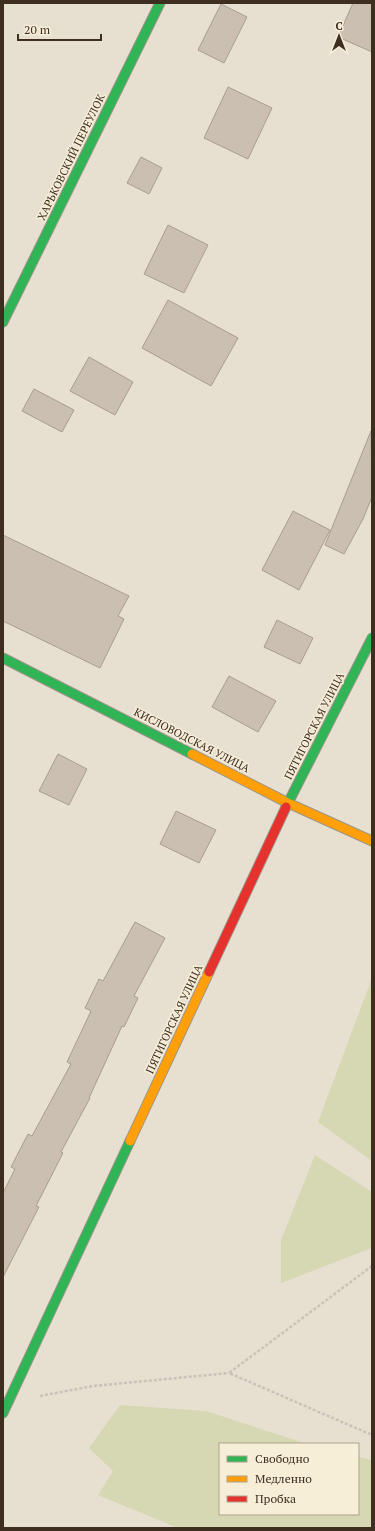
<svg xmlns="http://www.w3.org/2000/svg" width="375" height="1531" font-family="'PT Serif',serif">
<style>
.green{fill:#d6d7b3}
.building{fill:#cbbfb2;stroke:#a89c90}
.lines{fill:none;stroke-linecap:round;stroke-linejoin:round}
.fast-casing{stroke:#9c958a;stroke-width:11}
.slow-casing{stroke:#9c958a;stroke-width:11}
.jam-casing{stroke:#9c958a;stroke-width:11}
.path{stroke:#c8c2b9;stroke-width:2.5;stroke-dasharray:3 2;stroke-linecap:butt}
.fast{stroke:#30b455;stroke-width:9}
.slow{stroke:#ff9f0a;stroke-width:9}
.jam{stroke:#e5322d;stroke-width:9}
.labels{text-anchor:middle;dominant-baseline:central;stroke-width:3;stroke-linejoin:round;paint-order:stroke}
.street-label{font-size:11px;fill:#3d2e20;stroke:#f7eed8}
</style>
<rect width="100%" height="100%" fill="#e7e0d1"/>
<path class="green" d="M372,978V1161L318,1122Z
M315,1155L372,1192V1248L281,1283V1240Z
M120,1405L206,1411L307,1444H220V1514H358V1457L372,1460V1528H178L98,1495L113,1471L89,1448Z"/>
<path class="building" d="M353,3H372V52L338,37Z
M221,4L247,17L224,63L198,50Z
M228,87L272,108L248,159L204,138Z
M141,157L162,168L149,194L127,183Z
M168,225L208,245L184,293L144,274Z
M168,300L238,338L211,386L142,348Z
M89,357L133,382L115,415L70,391Z
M34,389L74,410L62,432L22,411Z
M371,431L372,497L363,519L344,554L325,545Z
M293,511L330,530L299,590L262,570Z
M3,535L129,596L118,616L124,619L100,668L3,621Z
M277,620L313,638L300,664L264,647Z
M229,676L276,701L258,732L212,707Z
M58,754L87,769L69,805L39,791Z
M176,811L216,830L199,863L160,844Z
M135,922L165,938L134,996L138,998L124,1027L122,1026L89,1098H90L61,1152L63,1153L36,1206L39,1207L3,1277V1193L15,1169L11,1167L28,1134L32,1136L71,1064L67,1062L91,1011L85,1008L99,979L103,981Z"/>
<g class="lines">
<defs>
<path id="fast" d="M3,322L160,3
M3,658L192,754
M286,807L372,638
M3,1413L130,1141"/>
<path id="slow" d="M192,754L288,803L372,841
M130,1141L209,972"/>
<path id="jam" d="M209,972L286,807"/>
</defs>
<use href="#fast" class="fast-casing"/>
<use href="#slow" class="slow-casing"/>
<use href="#jam" class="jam-casing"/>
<path class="path" d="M372,1266L229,1373L372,1435
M40,1396L93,1386L229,1373"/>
<use href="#fast" class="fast"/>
<use href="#slow" class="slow"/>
<use href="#jam" class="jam"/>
</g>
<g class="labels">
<g class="street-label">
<text transform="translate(71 157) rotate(-64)">ХАРЬКОВСКИЙ ПЕРЕУЛОК</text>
<text transform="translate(314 726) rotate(-63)">ПЯТИГОРСКАЯ УЛИЦА</text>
<text transform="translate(192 740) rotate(27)">КИСЛОВОДСКАЯ УЛИЦА</text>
<text transform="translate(174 1019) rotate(-65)">ПЯТИГОРСКАЯ УЛИЦА</text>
</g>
</g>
<rect width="375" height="1531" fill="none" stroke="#3d2e20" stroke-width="8"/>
<rect x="219" y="1443" width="140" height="72" fill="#f7eed8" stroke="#ada18e"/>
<rect x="227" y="1456" width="20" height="6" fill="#30b455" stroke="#ada18e"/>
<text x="255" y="1463" font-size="12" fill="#3d2e20">Свободно</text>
<rect x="227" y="1476" width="20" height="6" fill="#ff9f0a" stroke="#ada18e"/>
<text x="255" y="1483" font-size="12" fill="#3d2e20">Медленно</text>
<rect x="227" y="1496" width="20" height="6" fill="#e5322d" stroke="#ada18e"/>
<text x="255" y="1503" font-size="12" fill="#3d2e20">Пробка</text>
<g transform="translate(339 36)" stroke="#f7eed8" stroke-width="3" paint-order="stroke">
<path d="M0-3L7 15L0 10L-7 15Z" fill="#3d2e20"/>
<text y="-6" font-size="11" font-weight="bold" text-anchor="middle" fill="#3d2e20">С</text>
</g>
<path d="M18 34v6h83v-6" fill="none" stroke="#3d2e20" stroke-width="2"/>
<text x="24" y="34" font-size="12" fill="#3d2e20" stroke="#f7eed8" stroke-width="3" paint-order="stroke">20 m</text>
</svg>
